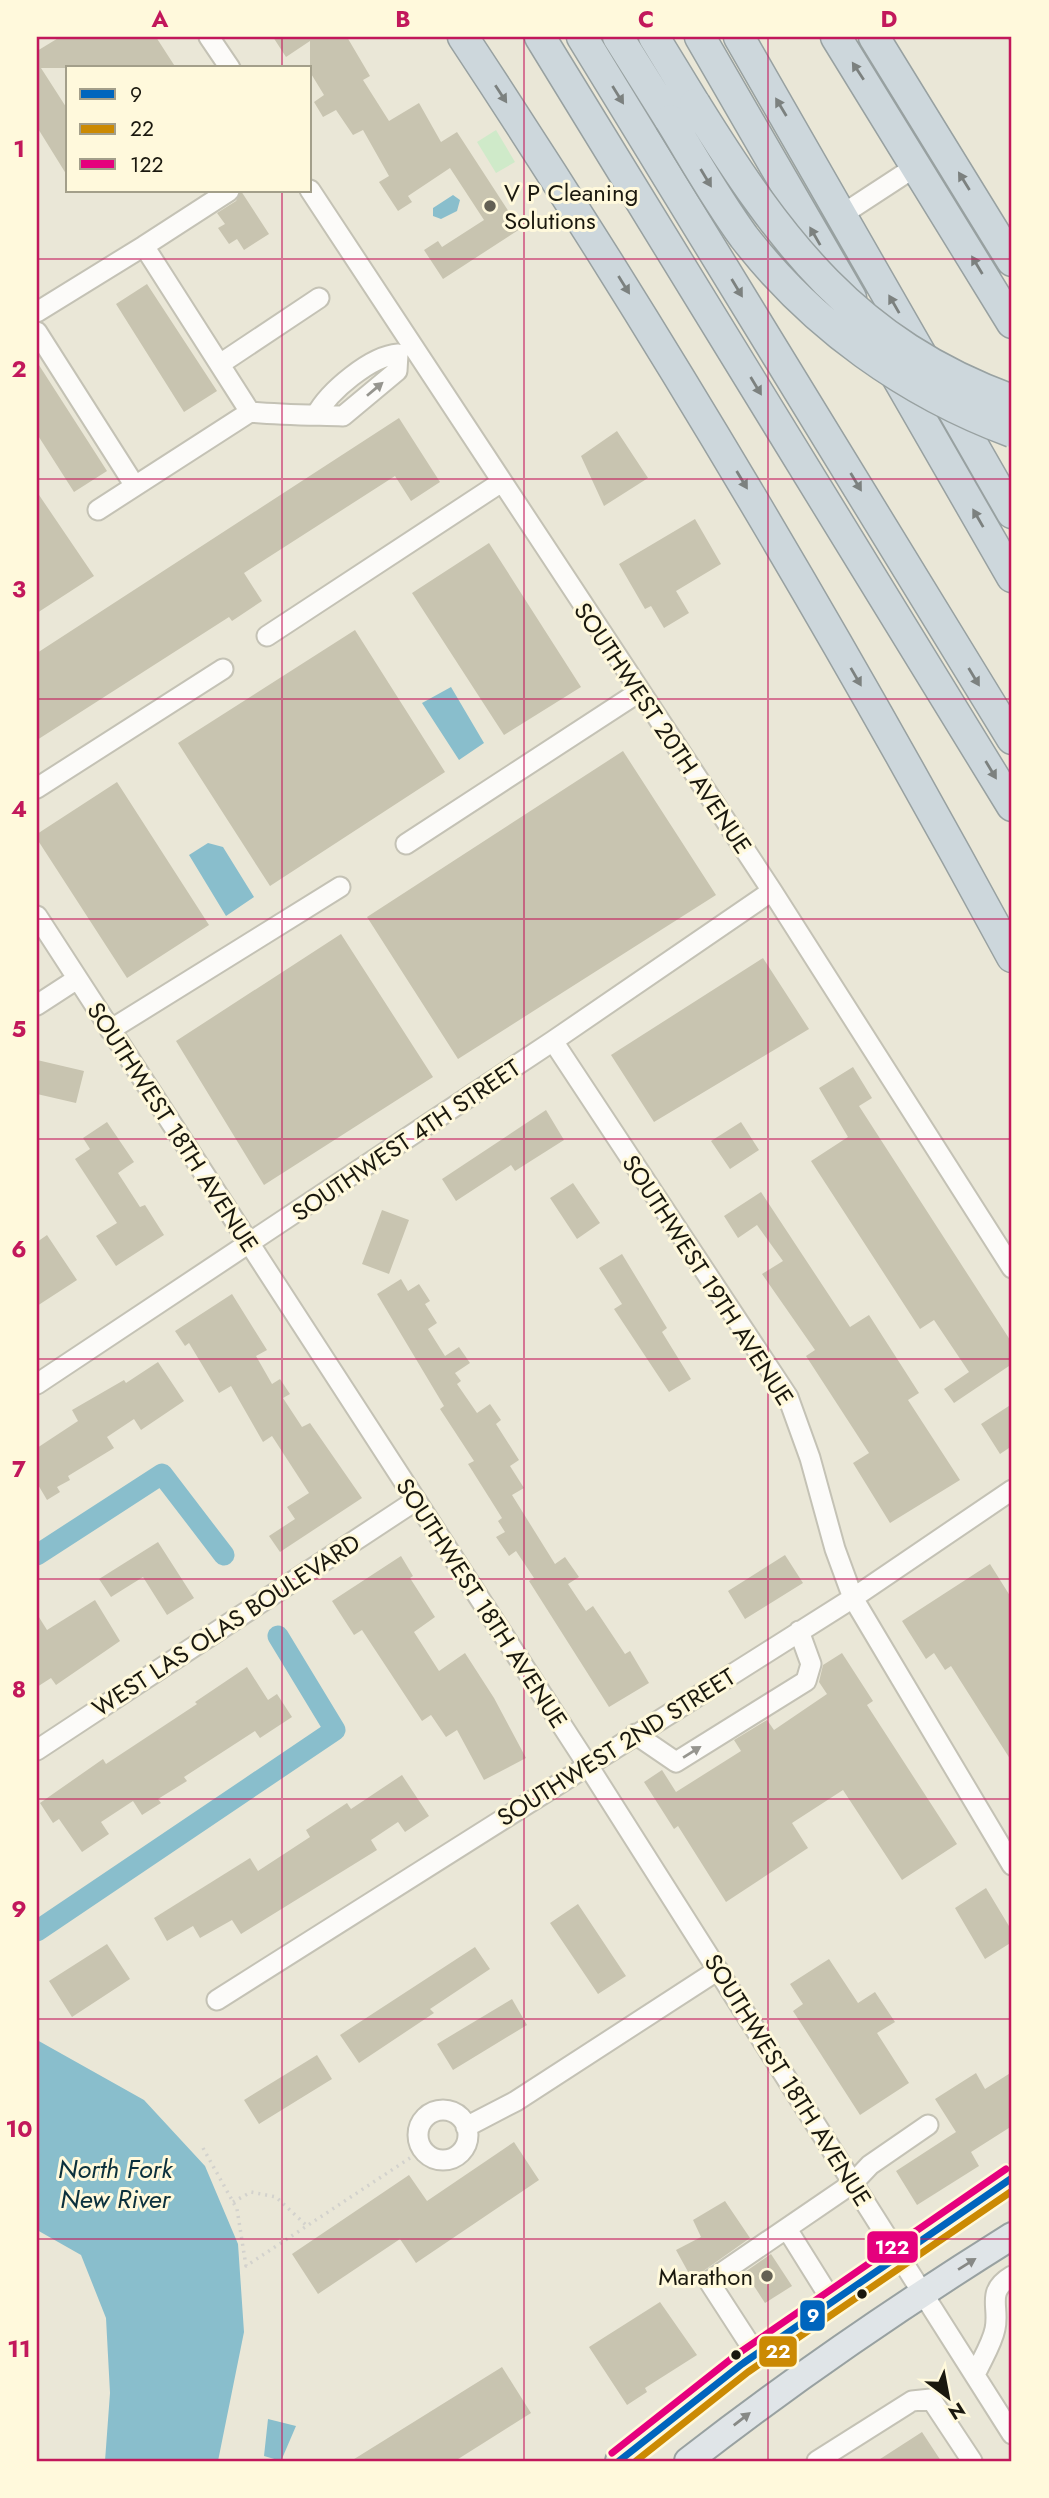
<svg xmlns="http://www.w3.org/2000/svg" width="1049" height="2498" font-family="Jost,sans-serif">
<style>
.green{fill:#cfeac9}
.water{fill:#89becc}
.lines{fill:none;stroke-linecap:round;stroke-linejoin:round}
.canal{stroke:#89becc;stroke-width:21}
.building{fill:#c8c4b0}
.minor-casing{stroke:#c4c2b5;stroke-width:23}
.major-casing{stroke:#98a1a1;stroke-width:30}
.highway-casing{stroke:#98a1a1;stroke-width:33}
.path{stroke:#d3d2cd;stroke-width:3.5;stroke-dasharray:2 5;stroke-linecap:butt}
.minor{stroke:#fcfbf9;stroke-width:19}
.major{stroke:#e0e5e8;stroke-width:26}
.highway{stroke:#cdd7dc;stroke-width:30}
.rail-casing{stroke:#cccbc7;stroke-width:8}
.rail{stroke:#fff9dc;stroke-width:5;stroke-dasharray:16;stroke-linecap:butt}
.highway-bridge-casing{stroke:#98a1a1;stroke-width:33;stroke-linecap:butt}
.highway-bridge{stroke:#cdd7dc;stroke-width:30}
.bus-1-casing{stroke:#fff9dc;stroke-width:12}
.bus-2-casing{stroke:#fff9dc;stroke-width:12}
.bus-3-casing{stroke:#fff9dc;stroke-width:12}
.bus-1{stroke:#0065bd;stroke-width:7}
.bus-2{stroke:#cb8a03;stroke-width:7}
.bus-3{stroke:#e5007d;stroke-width:7}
.oneway{fill:#7c817f}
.oneway2{fill:#96958f}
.oneway3{fill:#878986}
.grid{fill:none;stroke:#c2185b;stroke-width:2;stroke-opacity:0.55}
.poi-dot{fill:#636054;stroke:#fff9dc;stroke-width:2.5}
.bus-dot{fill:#1a180e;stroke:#fff9dc;stroke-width:2.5}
.labels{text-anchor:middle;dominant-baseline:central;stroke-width:6;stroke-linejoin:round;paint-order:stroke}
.poi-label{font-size:24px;fill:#1a180e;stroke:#fff9dc;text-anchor:start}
.street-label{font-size:24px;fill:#1a180e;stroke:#fff9dc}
.water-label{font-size:26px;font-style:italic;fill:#0b303c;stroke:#fff9dc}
.line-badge{stroke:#fff9dc;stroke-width:2.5}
.badge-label{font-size:19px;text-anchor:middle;font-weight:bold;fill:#fff}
.neatline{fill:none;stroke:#c2185b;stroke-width:2.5}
.grid-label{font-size:23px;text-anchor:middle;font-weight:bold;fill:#c2185b}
</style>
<rect width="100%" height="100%" fill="#eae7d7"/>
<path class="green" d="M496,130L515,162L496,173L477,142Z"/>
<path class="water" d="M453,195L460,200L457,211L441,219L433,216V208Z
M451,687L484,743L459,760L422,703Z
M208,843L223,847L254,897L226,916L189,855Z
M37,2040L144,2100L205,2166L238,2244L244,2332L218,2461H105L110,2393L106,2318L81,2255L37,2230Z
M268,2419L296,2426L281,2461L264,2456Z"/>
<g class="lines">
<path class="canal" d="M37,1555L162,1474L224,1555
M37,1931L335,1730L278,1636"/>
</g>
<path class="building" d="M60,37H156L176,68H41L68,110V177L37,127V51Z
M273,37H347L370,76L363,80L389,121L419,103L441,142L457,132L520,229L443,279L424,250L438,241L442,247L484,220L450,168L408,196L412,202L398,211L379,182L389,176L363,130L353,135L336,110L323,117L314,102L324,95L310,72V41L286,57Z
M241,191L269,234L244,250L237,239L229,244L218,228L225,224L217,213L236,201Z
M147,284L217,391L184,412L116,304Z
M37,362L107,471L74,492L37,434Z
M399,418L440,482L411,501L395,476L244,573L262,601L232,621L229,617L37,740V653Z
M617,431L648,478L604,506L581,456Z
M37,492L94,576L37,613Z
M695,519L721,564L676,591L689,613L664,628L651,606L645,609L619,564Z
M489,543L581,687L504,735L412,593Z
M355,630L445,772L270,886L178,743Z
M623,751L716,895L458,1059L367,917Z
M117,782L209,925L127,978L37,839V834Z
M341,934L433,1077L264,1185L176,1041Z
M763,958L809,1029L654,1122L611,1055Z
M37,1060L84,1071L76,1103L37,1094Z
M853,1067L872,1098L859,1106L1012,1343V1364L954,1403L944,1389L969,1372L934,1320L920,1329L811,1161L848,1137L819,1088Z
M546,1110L564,1140L515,1171L511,1165L456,1201L442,1179Z
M107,1122L134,1162L118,1173L140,1207L145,1205L164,1235L116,1266L96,1236L117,1223L75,1159L90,1149L83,1138Z
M741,1122L759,1150L730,1169L711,1141Z
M573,1183L600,1223L577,1239L550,1198Z
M761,1192L850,1327L869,1315L919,1393L908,1400L960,1480L890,1523L853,1463L869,1453L806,1356L815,1350L762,1274L783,1261L757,1225L738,1238L724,1216Z
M382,1210L409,1220L389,1274L362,1264Z
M47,1235L77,1280L37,1306V1242Z
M622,1254L667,1328L662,1332L691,1379L669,1392L614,1309L622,1304L599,1268Z
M401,1279L408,1291L419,1284L430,1301L425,1304L437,1323L428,1329L445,1356L459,1347L470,1363L455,1373L461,1381L457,1384L477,1413L490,1404L501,1420L496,1424L519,1460L510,1466L524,1488L512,1495L555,1564L565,1557L579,1577L568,1584L586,1611L593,1606L625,1654L630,1651L649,1683L609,1707L529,1581L534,1578L516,1551L509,1556L496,1537L505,1532L498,1521L502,1518L468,1464L474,1461L440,1409L444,1406L377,1294Z
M232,1294L267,1350L256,1356L272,1384L280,1379L290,1394L283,1398L302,1427L310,1423L362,1498L280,1552L269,1536L295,1519L287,1507L309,1493L272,1436L263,1442L231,1386L219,1393L189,1343L185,1346L175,1331Z
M158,1362L184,1401L141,1430L134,1419L107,1437L114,1448L68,1476L70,1480L57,1487L60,1492L47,1500L37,1483V1448L78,1421L72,1410L124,1380L126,1383Z
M1012,1404V1446L1000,1454L981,1424Z
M158,1542L194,1598L167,1615L143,1577L111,1597L99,1579Z
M785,1555L803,1583L745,1619L728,1591Z
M401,1556L413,1576L410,1578L435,1617L414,1632L439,1671L465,1653L494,1698L526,1758L484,1780L457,1730L446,1737L431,1715L422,1721L362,1630L354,1635L332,1601Z
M990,1564L1012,1599V1762L951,1666L945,1670L934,1653L926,1659L902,1621Z
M95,1600L120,1641L56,1685L51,1678L37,1687V1614L47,1630Z
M842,1653L873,1701L867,1705L957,1844L902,1880L843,1790L792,1823L808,1848L726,1902L678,1826L674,1829L644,1782L662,1770L676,1792L741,1751L734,1740L767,1720L774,1730L827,1694L819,1682L823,1665Z
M247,1667L268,1700L277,1694L292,1717L260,1738L255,1731L184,1777L187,1781L158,1799L161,1803L142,1815L133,1801L101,1822L109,1834L82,1852L59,1819L53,1823L40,1803L103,1759L106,1764L197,1704L195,1702Z
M402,1775L429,1816L405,1832L398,1822L371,1840L377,1850L241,1934L232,1920L200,1938L193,1926L167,1941L154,1918L250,1858L258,1871L310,1837L306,1830L347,1803L351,1809Z
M986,1888L1012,1931V1942L985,1959L955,1908Z
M578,1904L626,1976L598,1994L550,1923Z
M107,1944L130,1979L72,2017L49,1981Z
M475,1947L490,1969L430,2009L434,2013L359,2063L340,2035Z
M829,1959L858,2003L875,1992L895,2022L877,2033L909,2083L860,2115L793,2011L803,2004L790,1984Z
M512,1999L527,2025L453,2070L437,2044Z
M317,2055L332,2079L259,2124L244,2100Z
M1012,2072V2126L971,2152L979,2166L917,2205L896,2171L956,2132L935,2099L976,2073L985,2089Z
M514,2142L539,2180L416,2263L400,2239L318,2294L292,2254L409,2175L427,2201Z
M725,2201L750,2238L692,2279L676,2250L701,2237L693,2220Z
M771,2254L792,2286L765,2303L745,2272Z
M660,2302L697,2355L645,2388L647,2392L627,2405L589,2347Z
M502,2367L531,2413L455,2461H351Z
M922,2432L941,2461H877Z"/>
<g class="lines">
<defs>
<path id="minor" d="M209,37L230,68
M310,190L772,891L1012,1268
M229,191L144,246L250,412C281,415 312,415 343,416L397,371L398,354C371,356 329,391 316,415
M843,214L918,165
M37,312L144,246
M37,332L135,486
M220,364L319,298
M98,510L250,412
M267,636L500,483
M37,788L223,669
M406,844L639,692
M37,916L587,1764L1012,2434
M37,1005L77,979
M110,1030L340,887
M553,1041L788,1397L810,1458L835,1549L853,1598L1012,1865
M37,1384L553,1041L772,891
M635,1734L676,1762L806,1681L811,1664L799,1631
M37,1750L415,1501
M217,2000L853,1598L1012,1490
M418 2135a25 25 0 1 1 50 0a25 25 0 1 1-50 0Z
M466,2127L516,2101L718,1970
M787,2229L832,2301
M756,2354L710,2283L711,2280L853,2183L870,2165L928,2125
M975,2375C981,2361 992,2344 995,2329C1000,2306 985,2292 1012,2276
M817,2461L912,2401L931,2399L972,2461"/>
<path id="major" d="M619,2461L742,2364L1012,2178
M688,2461C792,2380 900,2306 1012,2236"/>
<path id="highway" d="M463,37C660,335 842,643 1012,957
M540,37L1012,806
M582,37L1012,739
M618,37L670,120
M654,37L695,104
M700,37L851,298
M739,37L1012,513
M836,37L1012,323
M874,37L1012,261
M890,365L1012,577"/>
</defs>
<use href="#minor" class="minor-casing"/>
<use href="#major" class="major-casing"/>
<use href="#highway" class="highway-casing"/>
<path class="path" d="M203,2148L237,2209L246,2266L410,2158
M233,2202L251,2192L276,2197L307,2226"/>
<use href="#minor" class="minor"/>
<use href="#major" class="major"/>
<use href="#highway" class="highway"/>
<defs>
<path id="rail" d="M1011,37L1012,38"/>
</defs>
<use href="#rail" class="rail-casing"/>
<use href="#rail" class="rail"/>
<defs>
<path id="highway-bridge" d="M695,104C780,241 855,343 1012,400
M670,120C694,159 717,200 744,237C813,326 907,393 1012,432"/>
</defs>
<use href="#highway-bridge" class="highway-bridge-casing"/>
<use href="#highway-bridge" class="highway-bridge"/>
<defs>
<path id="bus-1" d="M619,2461L742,2364L1012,2178"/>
<path id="bus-2" d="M636,2461L748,2372L1012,2191"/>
<path id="bus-3" d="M612,2453L736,2355L1006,2169"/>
</defs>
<use href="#bus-1" class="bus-1-casing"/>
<use href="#bus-2" class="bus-2-casing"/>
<use href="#bus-3" class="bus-3-casing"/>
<use href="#bus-1" class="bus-1"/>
<use href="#bus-2" class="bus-2"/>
<use href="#bus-3" class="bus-3"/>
</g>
<defs><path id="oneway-solid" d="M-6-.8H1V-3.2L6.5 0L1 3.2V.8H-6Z" transform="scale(1.75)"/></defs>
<g class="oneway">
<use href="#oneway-solid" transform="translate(858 71) rotate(-123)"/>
<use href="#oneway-solid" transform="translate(501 94) rotate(57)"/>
<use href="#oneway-solid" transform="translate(618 95) rotate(58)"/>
<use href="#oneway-solid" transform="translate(781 107) rotate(-121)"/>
<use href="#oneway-solid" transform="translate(706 178) rotate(59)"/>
<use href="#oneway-solid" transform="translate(964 181) rotate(-122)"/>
<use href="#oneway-solid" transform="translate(815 236) rotate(-120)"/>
<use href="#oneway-solid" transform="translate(977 265) rotate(-121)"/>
<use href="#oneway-solid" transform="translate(624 285) rotate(58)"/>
<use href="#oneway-solid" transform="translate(737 288) rotate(59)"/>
<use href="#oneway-solid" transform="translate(894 304) rotate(-120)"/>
<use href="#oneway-solid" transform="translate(756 386) rotate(59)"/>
<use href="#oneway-solid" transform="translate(742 480) rotate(59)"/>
<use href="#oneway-solid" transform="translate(856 482) rotate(59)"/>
<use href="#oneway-solid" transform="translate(978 518) rotate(-120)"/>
<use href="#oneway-solid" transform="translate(856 677) rotate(60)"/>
<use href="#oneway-solid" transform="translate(974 677) rotate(59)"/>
<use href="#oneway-solid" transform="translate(991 770) rotate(59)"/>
</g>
<g class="oneway2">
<use href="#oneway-solid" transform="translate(375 389) rotate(-40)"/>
<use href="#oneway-solid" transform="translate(692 1752) rotate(-32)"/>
</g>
<g class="oneway3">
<use href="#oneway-solid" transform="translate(967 2264) rotate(-32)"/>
<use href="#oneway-solid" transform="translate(742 2419) rotate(-38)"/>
</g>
<path class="grid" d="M282,37V68M524,37V2461M768,37V2461M282,191V2461M37,259H1012M37,479H1012M37,699H1012M37,919H1012M37,1139H1012M37,1359H1012M37,1579H1012M37,1799H1012M37,2019H1012M37,2239H1012"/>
<g class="poi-dot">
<circle cx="490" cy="206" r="7"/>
<circle cx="767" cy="2276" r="7"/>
</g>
<g class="bus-dot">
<circle cx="862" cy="2294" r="6"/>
<circle cx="736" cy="2355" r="6"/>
</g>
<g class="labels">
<g class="poi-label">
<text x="504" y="192">V P Cleaning<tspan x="504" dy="28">Solutions</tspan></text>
<text x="753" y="2276" text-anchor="end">Marathon</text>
</g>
<g class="street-label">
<text transform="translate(663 728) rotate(56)">SOUTHWEST 20TH AVENUE</text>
<text transform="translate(173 1127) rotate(57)">SOUTHWEST 18TH AVENUE</text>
<text transform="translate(406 1140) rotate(-34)">SOUTHWEST 4TH STREET</text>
<text transform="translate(708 1280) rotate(57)">SOUTHWEST 19TH AVENUE</text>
<text transform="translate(482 1603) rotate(57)">SOUTHWEST 18TH AVENUE</text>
<text transform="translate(226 1625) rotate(-33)">WEST LAS OLAS BOULEVARD</text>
<text transform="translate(616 1747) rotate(-32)">SOUTHWEST 2ND STREET</text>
<text transform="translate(788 2080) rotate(58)">SOUTHWEST 18TH AVENUE</text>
</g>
<g class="water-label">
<text x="115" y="2169">North Fork<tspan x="115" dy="30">New River</tspan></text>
</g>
</g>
<g class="line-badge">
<rect x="866" y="2230" width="53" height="34" rx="7" fill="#e5007d"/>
<rect x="799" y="2299" width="27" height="33" rx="7" fill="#0065bd"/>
<rect x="758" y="2335" width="40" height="33" rx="7" fill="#cb8a03"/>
</g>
<g class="badge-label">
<text x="892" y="2254">122</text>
<text x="813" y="2322">9</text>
<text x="778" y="2358">22</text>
</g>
<rect width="1049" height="2498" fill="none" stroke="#fff9dc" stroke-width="77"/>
<rect x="66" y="66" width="245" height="126" fill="#fff9dc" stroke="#a39f8a" stroke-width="2"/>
<rect x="80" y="89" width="35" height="10" fill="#0065bd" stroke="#a39f8a" stroke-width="2"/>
<text x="130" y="102" font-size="21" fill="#1a180e">9</text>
<rect x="80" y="124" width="35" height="10" fill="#cb8a03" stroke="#a39f8a" stroke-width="2"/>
<text x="130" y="136" font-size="21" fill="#1a180e">22</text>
<rect x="80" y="159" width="35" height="10" fill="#e5007d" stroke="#a39f8a" stroke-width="2"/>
<text x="130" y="172" font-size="21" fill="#1a180e">122</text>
<g transform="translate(948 2397) rotate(148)" stroke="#fff9dc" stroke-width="5" paint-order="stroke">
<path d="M0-5L12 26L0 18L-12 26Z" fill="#1a180e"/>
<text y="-10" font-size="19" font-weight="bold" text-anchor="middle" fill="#1a180e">N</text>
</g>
<rect x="38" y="38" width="972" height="2422" class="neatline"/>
<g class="grid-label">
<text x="160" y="27">A</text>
<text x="403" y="27">B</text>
<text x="646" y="27">C</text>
<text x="889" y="27">D</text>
<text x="19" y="157">1</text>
<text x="19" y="377">2</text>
<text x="19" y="597">3</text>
<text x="19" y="817">4</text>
<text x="19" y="1037">5</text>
<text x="19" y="1257">6</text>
<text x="19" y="1477">7</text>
<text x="19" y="1697">8</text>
<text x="19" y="1917">9</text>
<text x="19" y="2137">10</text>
<text x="19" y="2357">11</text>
</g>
</svg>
